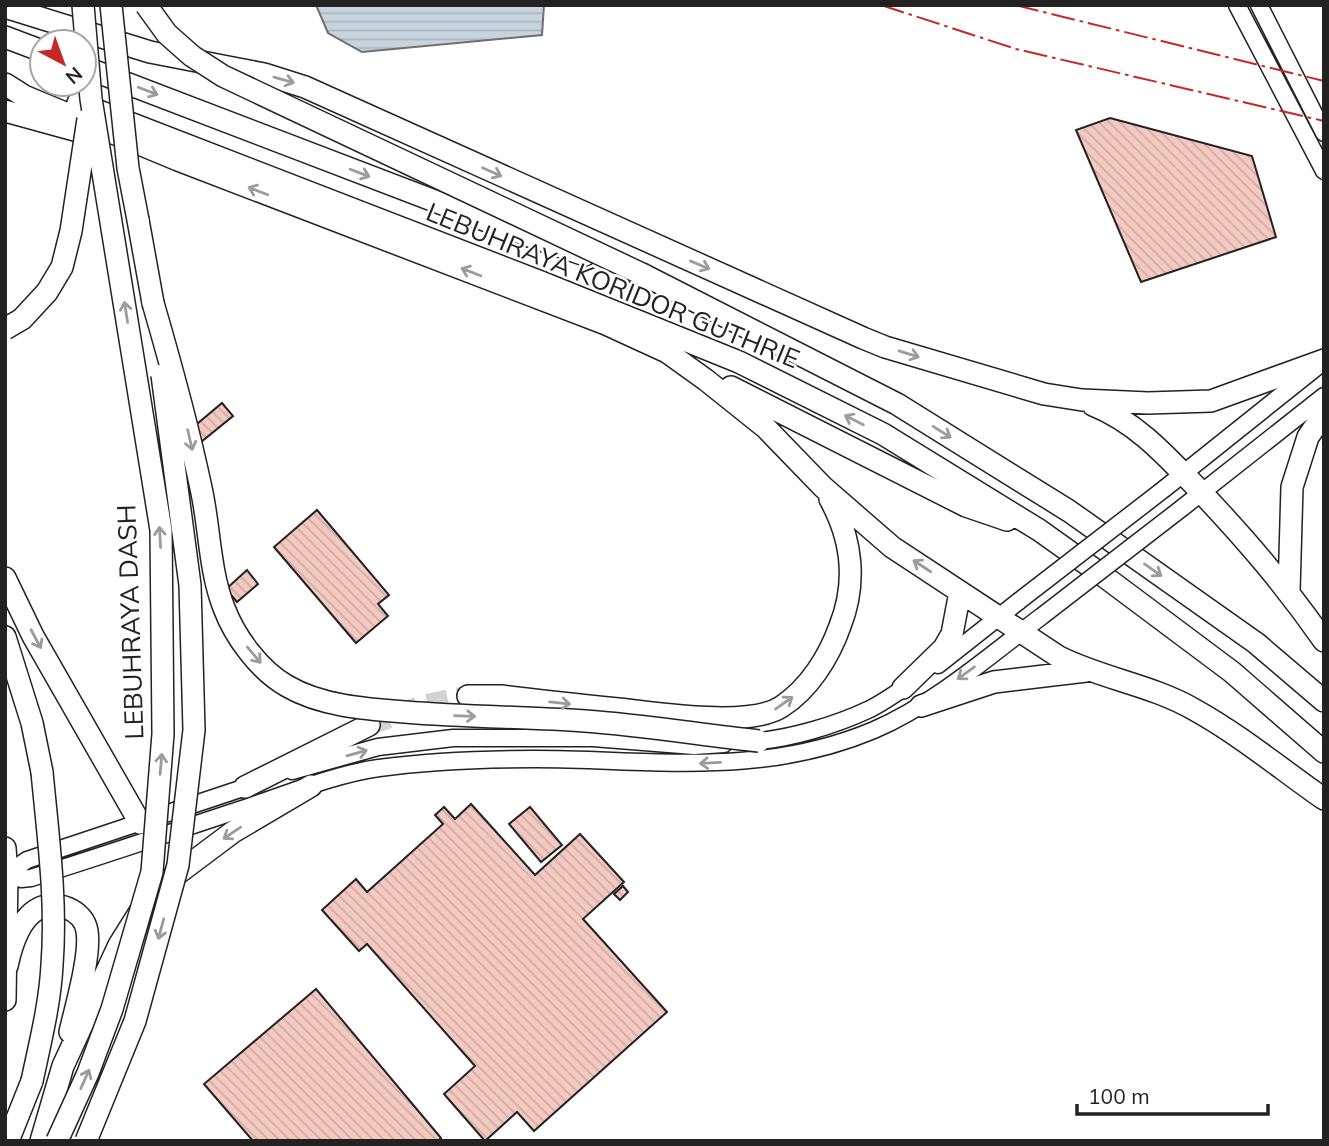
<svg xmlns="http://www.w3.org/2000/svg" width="1329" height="1146" font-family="Mulish,sans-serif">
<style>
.water{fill:url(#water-rules);stroke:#6f6f6f;stroke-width:2}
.building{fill:url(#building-back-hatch);stroke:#222;stroke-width:2}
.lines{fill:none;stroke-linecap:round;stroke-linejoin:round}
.highway-tunnel{stroke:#d3d3d3;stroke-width:21;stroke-dasharray:21 10;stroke-linecap:butt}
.secondary-casing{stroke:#222;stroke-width:19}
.highway-casing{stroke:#222;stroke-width:24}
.secondary{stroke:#fff;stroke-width:16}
.highway{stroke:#fff;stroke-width:21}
.secondary-bridge-casing{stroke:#222;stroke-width:19;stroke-linecap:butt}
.highway-bridge-casing{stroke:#222;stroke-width:24;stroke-linecap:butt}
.secondary-bridge{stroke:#fff;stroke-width:16}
.highway-bridge{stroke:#fff;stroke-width:21}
.power{stroke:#c62828;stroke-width:2;stroke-dasharray:24 5 3.5 5;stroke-linecap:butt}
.oneway{stroke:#9c9c9c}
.labels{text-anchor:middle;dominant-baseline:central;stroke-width:5;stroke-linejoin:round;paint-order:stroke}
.street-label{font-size:26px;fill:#222;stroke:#fff}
</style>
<defs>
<pattern id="water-rules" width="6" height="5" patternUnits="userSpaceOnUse" patternTransform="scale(1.75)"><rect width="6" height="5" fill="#c7d3dd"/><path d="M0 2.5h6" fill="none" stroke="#abb5bd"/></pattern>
<pattern id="building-back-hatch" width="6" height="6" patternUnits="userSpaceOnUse" patternTransform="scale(1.75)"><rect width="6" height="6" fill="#f3c9c0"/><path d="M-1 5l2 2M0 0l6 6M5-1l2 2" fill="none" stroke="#d0aca5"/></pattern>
</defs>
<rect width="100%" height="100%" fill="#fff"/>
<path class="water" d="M316,5H544L542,35L362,52L328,33Z"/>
<path class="building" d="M1110,118L1252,156L1276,237L1141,282L1076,130Z
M222,403L233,416L201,442L191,429Z
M317,510L389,595L378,604L388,616L356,643L274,547Z
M247,570L258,584L237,602L226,589Z
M471,804L535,875L580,834L624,882L583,919L667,1012L534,1131L517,1112L485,1141L444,1094L475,1066L367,944L359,951L322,910L356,879L367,892L443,824L435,815L444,807L455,819Z
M530,807L562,845L541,862L509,824Z
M623,886L628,892L620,900L614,894Z
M316,989L441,1138L438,1141H253L204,1084Z"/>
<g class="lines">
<path class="highway-tunnel" d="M369,725L424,705L468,696"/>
<defs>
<path id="secondary" d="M1237,5L1324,171
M1259,5L1324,133
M1164,489L1318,366
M1182,508L1324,396
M938,665L1019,601
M750,742C789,739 834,726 870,709C884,702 898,692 911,683
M292,771L378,747L453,738H593L694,746L724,744
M7,874L21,879L31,878C105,855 178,830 251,806C289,793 340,773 379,768C430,761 483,759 535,759C653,759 760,778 874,730C936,703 989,656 1042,616
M7,874L27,860L255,784"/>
<path id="highway" d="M5,7L150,52L264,74L305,87L863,338L885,347L1044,394L1082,400L1148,403L1211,401L1324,360
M5,37L42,51
M84,67L500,226L585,255
M5,84L24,96L178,160L606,324L667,352L706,380L766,428L823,487L892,547L1059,657C1103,679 1152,685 1195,710C1240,735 1281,769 1324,799
M78,103L541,282L739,362L883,434L1039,530L1105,577L1232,672L1324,752
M5,111L85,133
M138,220L153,303
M629,270L644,275L897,404L1069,511L1256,643L1324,701
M731,387L966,506L1007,520
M1093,405C1138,423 1168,458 1201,492C1247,541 1285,585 1324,641
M5,578L33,636L140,823
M1289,591L1292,487L1308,437L1324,413
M5,637L32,723L42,772
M903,688L944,648L952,634L960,592
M468,696H501C540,701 579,705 618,709C657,713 748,728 781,707C809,689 829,657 840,626C857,583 852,539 830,499
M921,706L994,682L1086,671
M245,787L369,725
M5,848L7,874L5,1000
M7,966C11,947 19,921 36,910C55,898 84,910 87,931C91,955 76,1006 70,1032
M8,1141L32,1081
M41,1141L63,1066L119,945L139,913L169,880L233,832L311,786"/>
</defs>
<use href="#secondary" class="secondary-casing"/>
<use href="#highway" class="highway-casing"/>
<use href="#secondary" class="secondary"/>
<use href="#highway" class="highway"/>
<defs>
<path id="secondary-bridge" d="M1019,601L1164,489
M1042,616L1182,508"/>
<path id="highway-bridge" d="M111,5L128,168L138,220
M146,5L167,34L192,56L223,76L644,275
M153,303C171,365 188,426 201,488C210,528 209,570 224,608C235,637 259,670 287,686C321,706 366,709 405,712C465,717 525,717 585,721C643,725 702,735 759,741
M5,329L22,319L47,292L62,267L71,231L88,119
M32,1081C40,1043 50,1004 52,965C57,901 48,836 42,772
M57,1141L88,1073L112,1009L152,872L163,734L161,530L91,99L83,5
M86,1141L135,1021L178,865L194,730L190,585L162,375"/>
</defs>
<use href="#secondary-bridge" class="secondary-bridge-casing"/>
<use href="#highway-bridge" class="highway-bridge-casing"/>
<use href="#secondary-bridge" class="secondary-bridge"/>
<use href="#highway-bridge" class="highway-bridge"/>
<path class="power" d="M881,5L1016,49L1324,121
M1015,5L1324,81"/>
</g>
<defs><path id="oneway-shaft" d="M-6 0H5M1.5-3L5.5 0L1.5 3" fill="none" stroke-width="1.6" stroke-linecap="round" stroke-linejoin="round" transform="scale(1.75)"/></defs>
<g class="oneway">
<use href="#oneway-shaft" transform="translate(284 80) rotate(16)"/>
<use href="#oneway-shaft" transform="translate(148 91) rotate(21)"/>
<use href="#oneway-shaft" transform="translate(492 172) rotate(24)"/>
<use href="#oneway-shaft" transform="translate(360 173) rotate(21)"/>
<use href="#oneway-shaft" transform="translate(258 191) rotate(-159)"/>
<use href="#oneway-shaft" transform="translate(700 265) rotate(23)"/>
<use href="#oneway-shaft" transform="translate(471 272) rotate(-159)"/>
<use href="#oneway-shaft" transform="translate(126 312) rotate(-99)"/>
<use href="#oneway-shaft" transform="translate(909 354) rotate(17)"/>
<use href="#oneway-shaft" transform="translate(854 420) rotate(-153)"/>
<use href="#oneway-shaft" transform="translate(942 432) rotate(32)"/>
<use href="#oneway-shaft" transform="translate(190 440) rotate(77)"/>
<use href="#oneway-shaft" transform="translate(160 537) rotate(-93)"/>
<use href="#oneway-shaft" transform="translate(922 566) rotate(-147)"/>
<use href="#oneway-shaft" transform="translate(1153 570) rotate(35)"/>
<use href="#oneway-shaft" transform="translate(36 639) rotate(62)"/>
<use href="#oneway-shaft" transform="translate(254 655) rotate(50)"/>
<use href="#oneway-shaft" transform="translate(966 673) rotate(144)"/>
<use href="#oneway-shaft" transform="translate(560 703) rotate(6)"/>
<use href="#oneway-shaft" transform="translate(784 703) rotate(-35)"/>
<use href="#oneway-shaft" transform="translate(465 716) rotate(2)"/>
<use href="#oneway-shaft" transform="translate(357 753) rotate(-16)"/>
<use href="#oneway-shaft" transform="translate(710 763) rotate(177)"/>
<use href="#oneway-shaft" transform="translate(161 764) rotate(-85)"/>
<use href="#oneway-shaft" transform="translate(232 833) rotate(146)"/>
<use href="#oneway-shaft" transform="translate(161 929) rotate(105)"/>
<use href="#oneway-shaft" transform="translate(85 1079) rotate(-66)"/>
</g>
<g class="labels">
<g class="street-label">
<text transform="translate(613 285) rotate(22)">LEBUHRAYA KORIDOR GUTHRIE</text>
<text transform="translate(130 622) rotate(-92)">LEBUHRAYA DASH</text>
</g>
</g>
<rect width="1329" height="1146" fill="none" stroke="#222222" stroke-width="14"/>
<g transform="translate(63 63) rotate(139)"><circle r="33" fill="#ffffff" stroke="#a7a7a7" stroke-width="2"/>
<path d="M0-5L12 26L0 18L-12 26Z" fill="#c62828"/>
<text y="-10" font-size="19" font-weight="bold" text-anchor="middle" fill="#222222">N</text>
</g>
<path d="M1077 1104v10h191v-10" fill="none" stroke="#222222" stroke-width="3.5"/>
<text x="1088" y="1104" font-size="21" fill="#222222" stroke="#ffffff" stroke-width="5" paint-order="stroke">100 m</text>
</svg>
